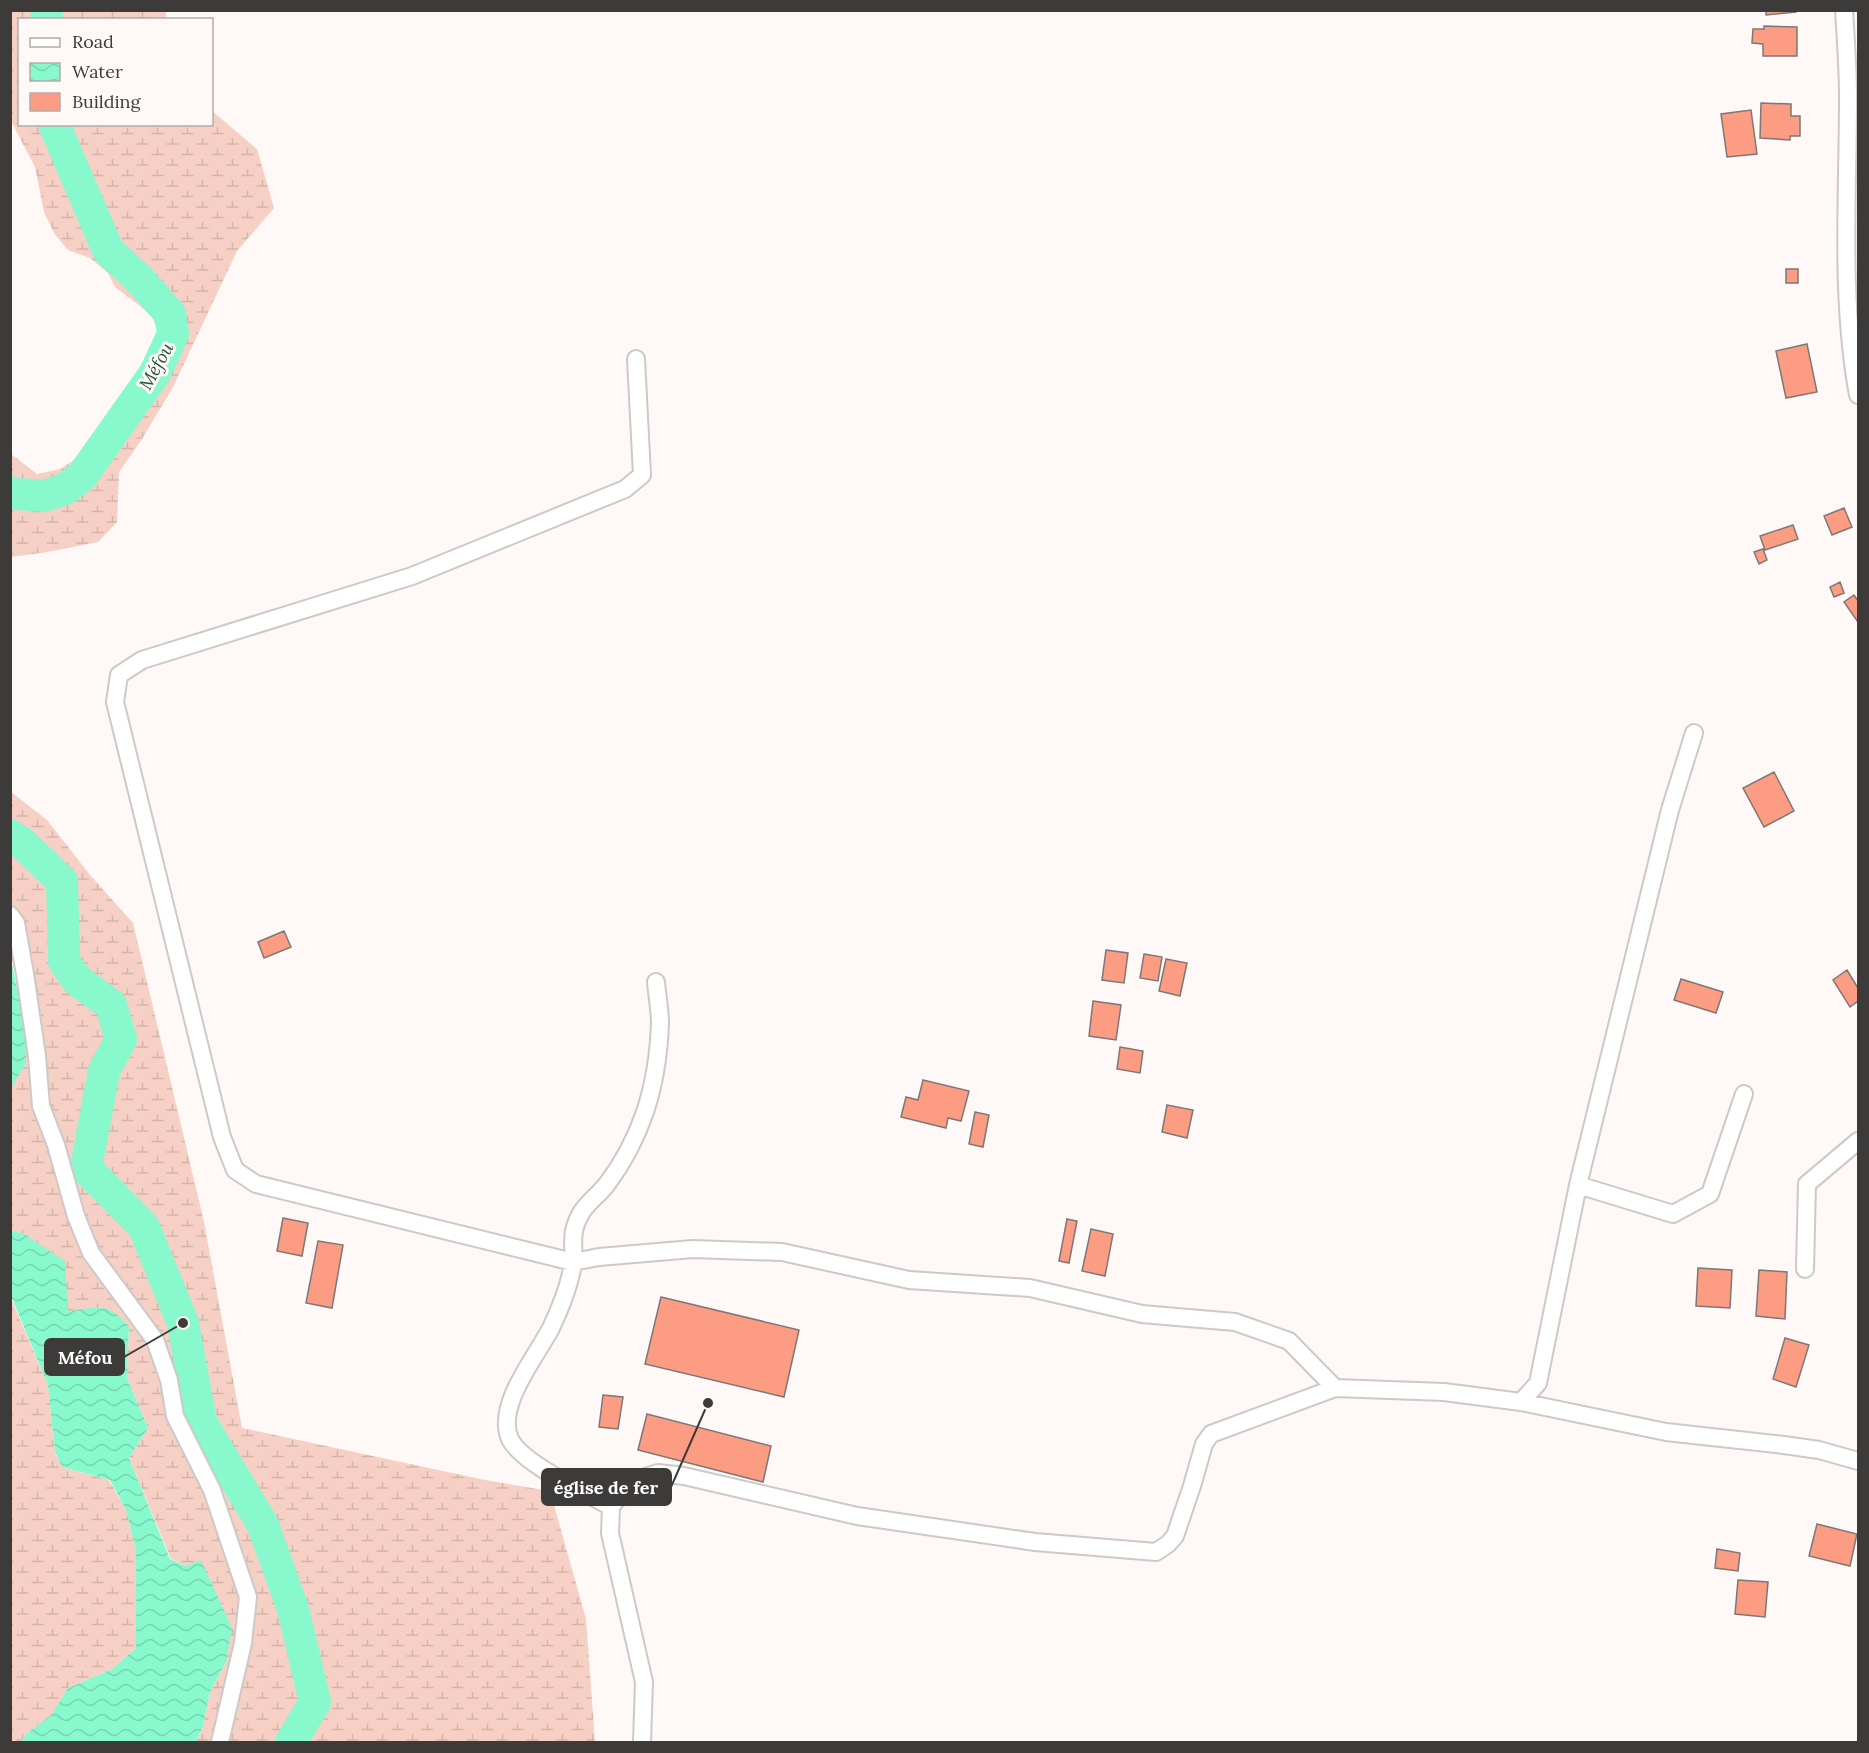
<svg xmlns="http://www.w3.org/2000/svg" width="1869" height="1753" font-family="Lora,serif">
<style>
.wetland{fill:url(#wetland-marsh)}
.water{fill:url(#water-waves)}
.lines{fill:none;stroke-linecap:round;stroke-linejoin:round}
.river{stroke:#88f8cd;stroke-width:32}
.building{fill:#fc9c83;stroke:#7d7876;stroke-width:1.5}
.minor-casing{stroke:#cec9c7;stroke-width:20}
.minor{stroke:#fff;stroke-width:16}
.labels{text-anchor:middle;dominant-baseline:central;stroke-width:6;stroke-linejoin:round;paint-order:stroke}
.water-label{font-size:18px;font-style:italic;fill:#235241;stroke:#fef8f7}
.leader{fill:none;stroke:#3d3b3a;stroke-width:2}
.callout-dot{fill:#3d3b3a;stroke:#fef8f7;stroke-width:2}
.callout{fill:#3d3b3a;stroke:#3d3b3a;stroke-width:2}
.callout-label{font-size:18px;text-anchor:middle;font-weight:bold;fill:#fff}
</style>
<defs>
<pattern id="wetland-marsh" width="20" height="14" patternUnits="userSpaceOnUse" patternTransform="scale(1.5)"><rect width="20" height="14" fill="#f6d0c5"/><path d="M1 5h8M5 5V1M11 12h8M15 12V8" fill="none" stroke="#d4b4aa"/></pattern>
<pattern id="water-waves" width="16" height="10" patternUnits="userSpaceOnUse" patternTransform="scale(1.5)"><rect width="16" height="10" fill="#88f8cd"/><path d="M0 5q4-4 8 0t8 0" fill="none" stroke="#76d6b1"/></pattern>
</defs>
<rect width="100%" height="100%" fill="#fef8f7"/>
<path class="wetland" d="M11,10L166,11V19L20,20V124H212V111L257,149L274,208L237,251L173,387L142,439L119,472L117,522L98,542L47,552L11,557V454L37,474L60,469L79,457L92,437L109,421L111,410L127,392L155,350L158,339L157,327L152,317L144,309L115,287L108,273L90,258L68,250L54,233L44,212L35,167L11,121Z
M11,792L47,820L90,875L133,923L204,1222L242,1428L485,1480L550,1491L586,1619L595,1742H196L203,1726L210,1692L226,1662L186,1566L171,1559L129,1458L148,1428L127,1378L129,1327L68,1311L24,1234L11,1230L10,1088L26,1063V1031L11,955Z
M10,1296L48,1385L55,1453L62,1467L109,1480L126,1510L136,1550V1648L112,1669L68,1688L51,1715L26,1734L21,1742H10Z"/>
<path class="water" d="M10,955L26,1031V1063L11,1088Z
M11,1230L24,1234L65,1261L68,1311C99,1308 108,1301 129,1327L127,1378L148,1428L129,1458L170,1559L186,1566L201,1560L232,1628L226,1662L210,1692L203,1726L196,1742H21L26,1734L51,1715L68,1688L112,1669L136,1648V1550L126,1510L110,1480L62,1467L55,1452L48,1385L11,1296Z"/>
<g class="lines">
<path class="river" d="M46,20L47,10
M10,492L17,494L44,496L65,489L82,476L155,373L173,334L170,314L141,281L108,250L54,124
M10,835L21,842L62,881L64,961L77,980L111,1005L121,1039L104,1071L86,1168L144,1227L183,1323L201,1422L263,1525L293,1609L315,1702L291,1742"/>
</g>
<path class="building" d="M1766,10H1796V12L1766,15Z
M1764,26L1797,27V56H1763V44L1752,43L1753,29H1764Z
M1761,103L1791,104V116H1800V136H1790V140L1760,138Z
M1751,110L1757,154L1727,157L1721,114Z
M1786,269H1798V283H1786Z
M1807,344L1817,392L1786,398L1776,351Z
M1844,508L1852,527L1832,535L1824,516Z
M1793,525L1798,539L1765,550L1760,536Z
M1763,549L1767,560L1759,564L1754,552Z
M1840,582L1844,593L1834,597L1830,587Z
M1854,595L1858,601V622L1844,602Z
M1774,772L1794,811L1764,827L1743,788Z
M284,931L291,947L264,958L258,942Z
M1106,950L1128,953L1124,983L1102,980Z
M1144,954L1162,957L1158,981L1140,978Z
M1166,959L1187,963L1180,996L1159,991Z
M1847,970L1858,988V1001L1850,1007L1833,980Z
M1681,979L1723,992L1716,1013L1674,1000Z
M1093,1001L1121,1005L1116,1040L1089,1036Z
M1120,1047L1143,1051L1140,1073L1117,1069Z
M923,1080L969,1091L961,1121L948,1118L946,1128L901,1117L906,1097L918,1100Z
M1167,1105L1193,1110L1187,1138L1162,1132Z
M975,1112L989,1115L983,1147L969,1144Z
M283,1218L308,1223L302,1256L277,1251Z
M1067,1219L1077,1221L1069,1263L1059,1261Z
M1091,1229L1113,1234L1105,1276L1082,1271Z
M318,1241L343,1245L332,1308L306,1303Z
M1698,1268L1732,1270L1730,1308L1696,1306Z
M1759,1270L1787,1272L1785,1319L1756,1316Z
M661,1297L799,1330L784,1397L645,1364Z
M1785,1338L1809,1345L1796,1387L1773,1379Z
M603,1395L623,1397L618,1429L599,1427Z
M647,1414L771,1446L763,1482L638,1450Z
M1817,1524L1857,1534L1850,1566L1809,1556Z
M1717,1549L1740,1553L1738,1571L1715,1568Z
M1738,1580L1768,1582L1765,1617L1735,1614Z"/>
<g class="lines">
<defs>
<path id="minor" d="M1844,10C1846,40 1848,69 1848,98C1848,197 1840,297 1858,395
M636,359L642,475L625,489L412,576L142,660L119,675L115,702L222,1137L235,1170L256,1184L573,1262L599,1257L693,1249L782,1252L909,1280L1030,1288L1142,1314L1235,1322L1289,1341L1335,1388
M10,915L16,923L25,974L37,1056L41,1106L56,1145L76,1216L91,1253L155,1340L169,1380L175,1416L212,1490L248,1597L243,1643L220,1742
M1578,1185L1673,1214L1710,1194L1744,1094
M1805,1269L1807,1184L1858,1141
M1521,1402L1538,1383L1578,1185L1670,810L1694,733
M611,1507C586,1492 522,1464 510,1439C495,1406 536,1357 551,1328C560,1309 570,1284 573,1263C575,1244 569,1236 580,1215C586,1203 599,1195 607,1184C623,1163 636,1138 645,1112C654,1085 659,1051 660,1023C660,1010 657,995 656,982
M642,1742L644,1682L610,1533L611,1507L626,1487L639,1479L658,1473L684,1476L857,1516L1035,1542L1156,1552L1168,1544L1175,1536L1192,1486L1204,1444L1211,1434L1335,1388L1444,1392L1521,1402L1666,1432L1784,1445L1819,1450L1858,1461"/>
</defs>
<use href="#minor" class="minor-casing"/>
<use href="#minor" class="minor"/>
</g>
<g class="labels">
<g class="water-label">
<text transform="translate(156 366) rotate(-61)">Méfou</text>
</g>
</g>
<path class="leader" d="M183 1323L124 1357M708 1403L671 1487"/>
<g class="callout-dot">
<circle cx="183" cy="1323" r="6"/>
<circle cx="708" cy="1403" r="6"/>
</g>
<g class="callout">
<rect x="45" y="1339" width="79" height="36" rx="6"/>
<rect x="542" y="1469" width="129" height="36" rx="6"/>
</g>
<g class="callout-label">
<text x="85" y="1364">Méfou</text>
<text x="606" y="1494">église de fer</text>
</g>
<rect width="1869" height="1753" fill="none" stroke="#3d3b3a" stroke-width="24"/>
<rect x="18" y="18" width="195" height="108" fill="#fef8f7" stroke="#b1acab" stroke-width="1.5"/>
<rect x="30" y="38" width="30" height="9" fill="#ffffff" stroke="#b1acab" stroke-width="1.5"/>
<text x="72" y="48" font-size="18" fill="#3d3b3a">Road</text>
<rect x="30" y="63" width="30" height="18" fill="url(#water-waves)" stroke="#b1acab" stroke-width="1.5"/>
<text x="72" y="78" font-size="18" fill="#3d3b3a">Water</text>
<rect x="30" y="93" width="30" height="18" fill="#fc9c83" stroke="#b1acab" stroke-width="1.5"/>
<text x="72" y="108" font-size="18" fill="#3d3b3a">Building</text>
</svg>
